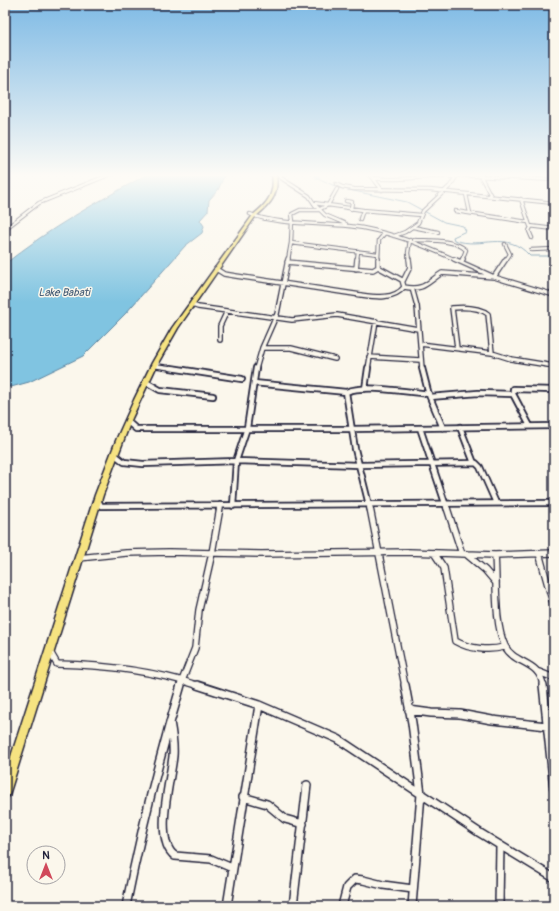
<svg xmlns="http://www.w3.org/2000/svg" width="559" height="911" font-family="Pangolin,sans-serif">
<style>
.water{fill:#80c4e1;stroke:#5a839f}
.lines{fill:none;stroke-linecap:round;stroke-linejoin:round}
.stream{stroke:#5a839f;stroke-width:1}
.river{fill:#80c4e1;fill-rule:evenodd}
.minor-far4-casing{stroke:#22223b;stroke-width:4.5}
.minor-far3-casing{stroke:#22223b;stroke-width:6}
.minor-far2-casing{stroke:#22223b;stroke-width:8}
.minor-far1-casing{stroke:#22223b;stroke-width:8}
.minor-casing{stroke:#22223b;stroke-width:10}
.trunk-casing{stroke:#22223b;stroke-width:3}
.minor-far4{stroke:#fbf7ec;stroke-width:2.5}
.minor-far3{stroke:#fbf7ec;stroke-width:3.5}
.minor-far2{stroke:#fbf7ec;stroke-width:4.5}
.minor-far1{stroke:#fbf7ec;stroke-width:5.5}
.minor{stroke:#fbf7ec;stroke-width:7}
.trunk{fill:#f6e381;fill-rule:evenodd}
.labels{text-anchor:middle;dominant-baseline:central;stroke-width:3;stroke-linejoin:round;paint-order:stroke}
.far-water-label{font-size:11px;font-style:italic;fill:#435b75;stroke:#fbf7ec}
</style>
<rect width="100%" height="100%" fill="#fbf7ec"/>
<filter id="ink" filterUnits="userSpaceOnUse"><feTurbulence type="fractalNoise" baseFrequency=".025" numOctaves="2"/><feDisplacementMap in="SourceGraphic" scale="8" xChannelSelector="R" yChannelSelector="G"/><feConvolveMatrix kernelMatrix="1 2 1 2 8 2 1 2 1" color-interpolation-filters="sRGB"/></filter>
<g filter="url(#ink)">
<path class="water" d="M148,174H225L218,190L209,200L208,211L200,220L204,226L202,233L185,246L125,314L83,356L29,382L11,387L5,386V264C49,228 99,201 148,174Z"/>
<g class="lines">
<path class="stream" d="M318,178L339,188L407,202L444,222L463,226L466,231L453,237L454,240C483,250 506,229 530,256H554"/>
<path class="river" d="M313,174H317L320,178L316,179Z"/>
<defs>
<path id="minor-far4" d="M282,174L280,175L281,178L309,196L315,205L325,215L346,224
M370,174L373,178C401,182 428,174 456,177
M457,175L554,180
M481,177L491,196
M373,178L382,190
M336,184L342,187L354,189L430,190L554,203
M466,194L470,213
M521,199L530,226L554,229
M346,201L352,202L351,209
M314,203L363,210L421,215
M320,209L328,205L337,189
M455,211L528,222
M250,214C275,225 321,223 349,226C386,230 422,245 456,260
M360,219L363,210
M293,221L292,214L300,210H320
M413,227L438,232
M531,227L529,231L532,238
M5,229L39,203L111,174
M394,236L405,232L418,223L423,211L450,186L458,174
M414,240C428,241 455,239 466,250L462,260
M291,243L378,254
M505,244L510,254L506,260
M531,250L554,249
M288,260L291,243L292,221
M357,260L358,251
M378,260L379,240L384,234
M409,260L408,253L410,240"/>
<path id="minor-far3" d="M454,259L494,277L554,295
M287,262L373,270L378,267
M461,262L463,259
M216,269L224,274L236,276L361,295C375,297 394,300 404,287L402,280L378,267V259
M356,269L357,259
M403,281L410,267L409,259
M404,287C424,291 426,283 442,273L494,277L506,259
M412,288L417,306L422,369
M193,302L195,306L198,307L292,320L337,315L418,329
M220,340V326L227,311
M420,344L492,353L511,359L554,366
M262,348H291L335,359
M457,348L452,308C463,307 479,307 488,314L492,353
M369,357L420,360
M157,360V366L178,369
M256,369L262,348L277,314L288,259
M368,369L376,321"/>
<path id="minor-far2" d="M171,368L242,379
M422,368L429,395L443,428
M146,382L160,390L213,396
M254,383L346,392C365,384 408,392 429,394
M365,389L368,368
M346,392L355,449L370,509
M430,397L478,393L513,394
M128,422L136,429H351L554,426
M530,426L513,394V389L554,390
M460,427L474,463
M420,428L447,509
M114,454L124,462L143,464L236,461L359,465L476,463L480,467L496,503
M98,500L101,506L554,503
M233,506L236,461L247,428L256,368
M219,509L220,505"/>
<path id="minor-far1" d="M370,508L405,686
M447,508L462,554
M434,553L444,568L455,641C469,649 489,651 504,647
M539,553L554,607
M466,554L485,570L496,583
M495,555C497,580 494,624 505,646C514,665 540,660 543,686
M79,558L126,553L169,552L261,554L409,552L495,555L554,553
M50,652L57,664C105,665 154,671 200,686
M539,672L554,678
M180,686L195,648L199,610L212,553L220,508"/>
<path id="minor" d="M197,685L259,705L338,739L480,833L554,878
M405,685L412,723L421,794L412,906
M543,685L554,789
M409,710L431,713L460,714L492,720L547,726
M170,722C172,733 174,745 173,756C171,779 153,841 175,856L211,859L232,868
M243,797L267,804L285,819L303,824
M126,906C141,831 159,758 181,685
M227,906L259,705
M293,906L307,785
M342,906L347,887L355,879L363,880L383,885L413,889
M499,906L500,845"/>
<path id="trunk" d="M272,174H276C279,195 271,204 255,217L178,328L158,363L132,418L103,495L10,792L9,796L5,797V775L95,495L117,438L134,400L152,363L172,328L253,215C268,203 275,194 272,174Z"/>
</defs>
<use href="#minor-far4" class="minor-far4-casing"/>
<use href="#minor-far3" class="minor-far3-casing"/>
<use href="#minor-far2" class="minor-far2-casing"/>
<use href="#minor-far1" class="minor-far1-casing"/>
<use href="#minor" class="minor-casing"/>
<use href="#trunk" class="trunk-casing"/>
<use href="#minor-far4" class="minor-far4"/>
<use href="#minor-far3" class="minor-far3"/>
<use href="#minor-far2" class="minor-far2"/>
<use href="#minor-far1" class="minor-far1"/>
<use href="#minor" class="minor"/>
<use href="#trunk" class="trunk"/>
</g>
</g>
<linearGradient id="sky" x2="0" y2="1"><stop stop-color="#7ebae5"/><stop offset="0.58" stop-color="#fdfbf6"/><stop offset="1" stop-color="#fdfbf6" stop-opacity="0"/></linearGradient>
<rect width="559" height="302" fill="url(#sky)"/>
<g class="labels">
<g class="far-water-label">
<text x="64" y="292">Lake Babati</text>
</g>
</g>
<rect width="559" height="911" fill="none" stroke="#fbf7ec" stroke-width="20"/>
<rect x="10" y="10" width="539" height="891" fill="none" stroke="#22223b" stroke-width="1.5" filter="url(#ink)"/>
<g transform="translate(46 865)"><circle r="19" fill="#fbf7ec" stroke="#a4a2a5"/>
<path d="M0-3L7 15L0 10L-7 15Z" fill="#d1495b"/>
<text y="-6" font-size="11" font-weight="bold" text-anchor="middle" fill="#22223b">N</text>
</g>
</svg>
